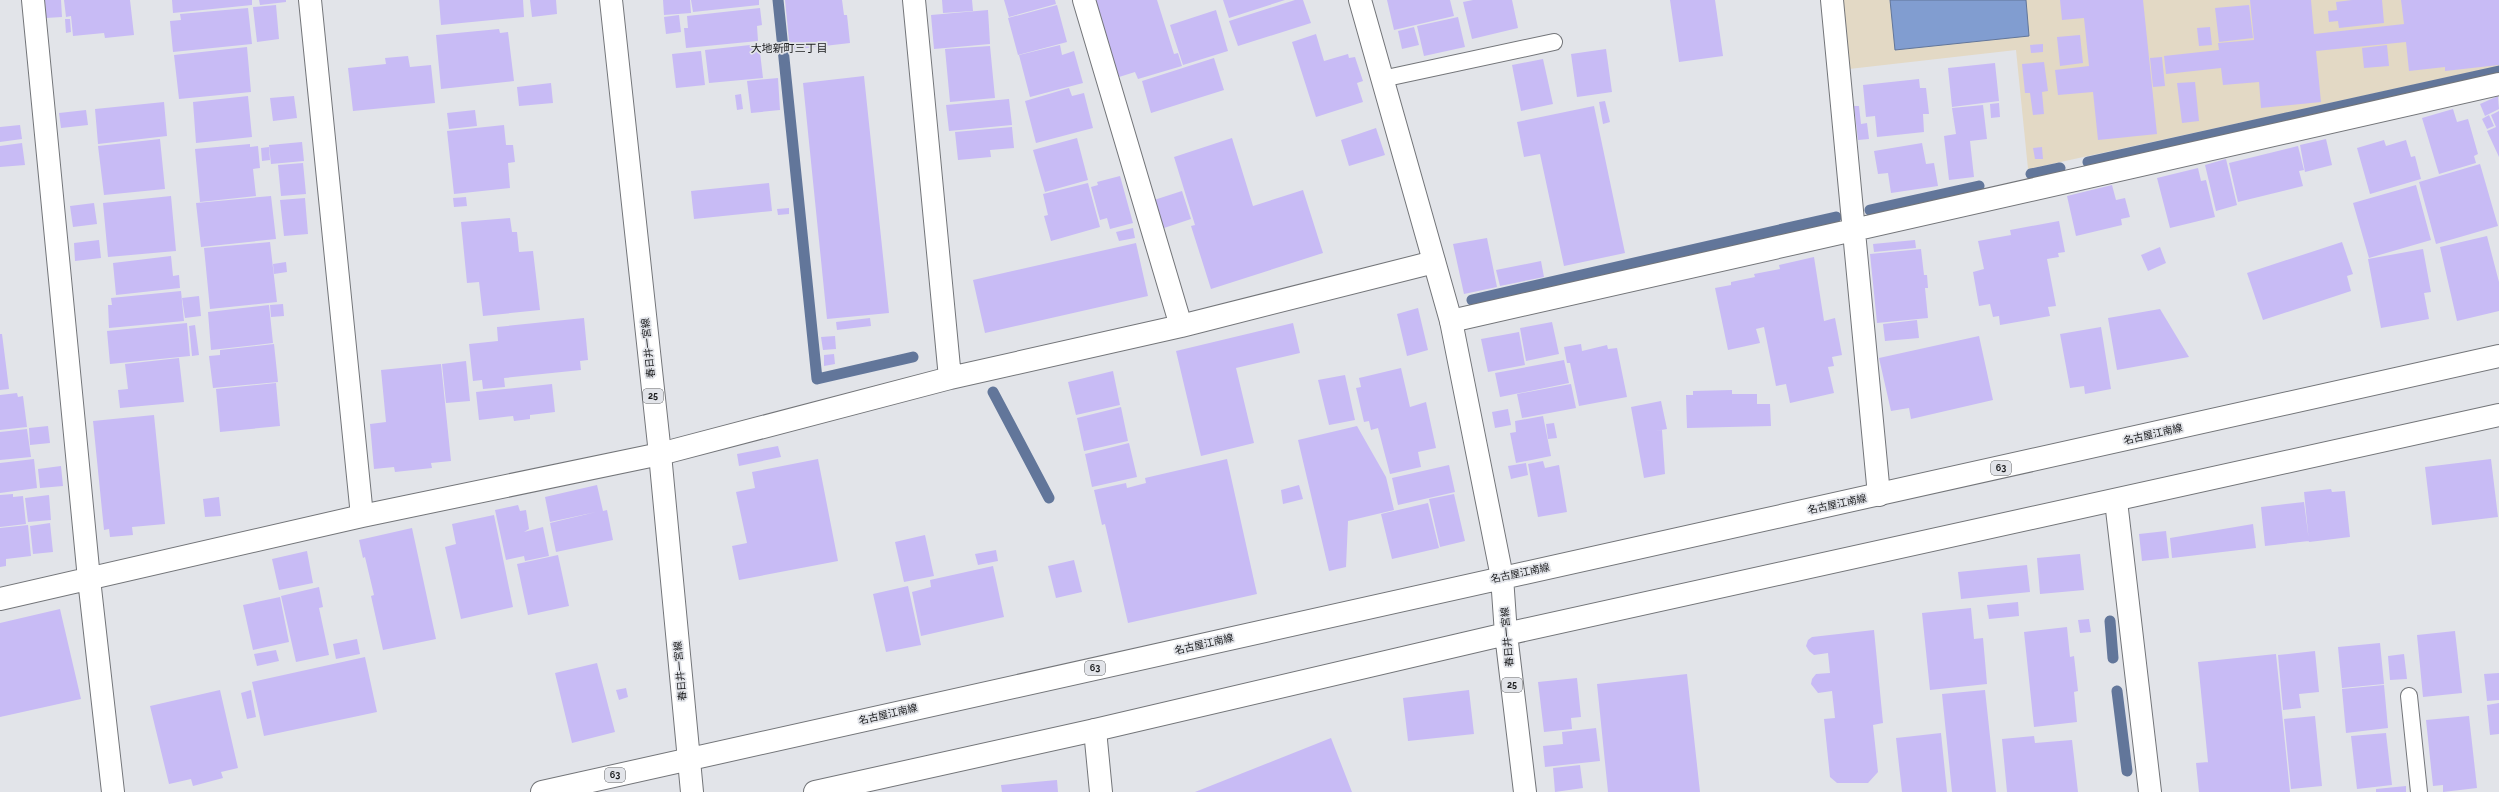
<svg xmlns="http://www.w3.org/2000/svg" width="2499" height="792" font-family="Raleway,'Noto Sans JP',sans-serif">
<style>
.education{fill:#e3d9c5}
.water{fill:#819dd0;stroke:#62769a}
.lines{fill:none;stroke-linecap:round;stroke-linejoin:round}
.stream{stroke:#62769a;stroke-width:11}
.building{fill:#c8bbf5}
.lane-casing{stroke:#737579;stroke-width:18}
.street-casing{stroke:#737579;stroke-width:24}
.secondary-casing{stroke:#737579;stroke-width:24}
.primary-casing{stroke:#737579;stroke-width:24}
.lane{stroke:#fff;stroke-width:16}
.street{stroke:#fff;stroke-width:22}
.secondary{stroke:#fff;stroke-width:22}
.primary{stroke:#fff;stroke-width:22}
.labels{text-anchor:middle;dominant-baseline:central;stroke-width:3.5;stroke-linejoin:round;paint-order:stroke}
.shield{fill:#e2e4e9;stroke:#55575a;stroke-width:1}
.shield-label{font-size:9px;font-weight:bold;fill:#191a1c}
.street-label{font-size:10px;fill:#191a1c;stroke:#e2e4e9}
.neighbourhood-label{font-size:11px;fill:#191a1c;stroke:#e2e4e9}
</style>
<rect width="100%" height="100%" fill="#e2e4e9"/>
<path class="education" d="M1841,0H2499V66L2028,169L2016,50L1849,69Z"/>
<path class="water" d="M1890,0H2026L2029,36L1895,50Z"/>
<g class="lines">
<path class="stream" d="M778,0L817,379L913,357
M2088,162L2499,71
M2031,174L2060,168
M1870,210L1979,186
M1472,300L1836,217
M993,392L1049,498
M2110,621L2113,658
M2117,691L2127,771"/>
</g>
<path class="building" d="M45,0H61L62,17L46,18Z
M64,0H130L134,35L105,38L104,33L73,36L71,16L66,17Z
M172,0H252V5L173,13Z
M259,0H286V2L260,5Z
M439,0H523L524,17L441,25Z
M530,0H556L557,14L532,17Z
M663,0H690L691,13L664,15Z
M691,0H759V5L693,12Z
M785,0H842L844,15H847L850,43L790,50Z
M942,0H972L973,11L943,13Z
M1004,0H1055L1056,4L1009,17Z
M1095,0H1157L1174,54L1178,53L1182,66L1138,79L1135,72L1119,77Z
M1223,0H1285L1229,18Z
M1295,0H1303L1311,23L1238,46L1229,21Z
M1387,0H1450L1454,16L1394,30Z
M1473,0H1512L1518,28L1472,39L1463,2Z
M1670,0H1715L1723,56L1679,62Z
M2060,0H2143L2157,134L2098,140L2093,92L2058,95L2055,70L2089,66L2084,18L2062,20Z
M2250,0H2311L2314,34L2404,24L2401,0H2499V65L2445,71V67L2409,71L2406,42L2316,51L2321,102L2261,108L2259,82L2223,85L2221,68L2166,74L2164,56L2219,50L2218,43L2254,40Z
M2352,0H2382L2384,23L2339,28L2338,21L2329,22L2328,11L2337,10L2336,2Z
M276,5L279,39L257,42L253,7Z
M1057,5L1067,42L1018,55L1008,18Z
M2249,5L2253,38L2219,42L2215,8Z
M248,8L252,44L173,52L170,21L181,20L180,14Z
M760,8L762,25L757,26L758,41L686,48L684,28H688L687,16Z
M988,10L990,44L934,49L931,15Z
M1216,10L1228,51L1183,65L1170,25Z
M679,15L681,32L666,34L664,17Z
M1458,17L1465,47L1424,56L1417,26Z
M65,19H70L71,32L66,33Z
M1414,27L1419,45L1402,49L1398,31Z
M2210,27L2212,45L2199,46L2197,28Z
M499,29L500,33L508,32L514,81L441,89L436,35Z
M1316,34L1324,61L1348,54L1349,58L1355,57L1363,81L1357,83L1363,102L1316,117L1292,42Z
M2080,35L2083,63L2060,66L2057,37Z
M759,44L763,78L709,83L705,50Z
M2043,44V52L2031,53L2030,45Z
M1060,45L1062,55L1074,51L1083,83L1030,97L1019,55Z
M2387,45L2389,66L2364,68L2362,48Z
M990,46L995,98L950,102L945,49Z
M247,47L251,92L179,99L174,55Z
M1606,49L1612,92L1577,97L1571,54Z
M701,51L705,85L676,88L672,54Z
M408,56L410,67L431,65L435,103L353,111L348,68L386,64L385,58Z
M2162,57L2165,86L2153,87L2150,58Z
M1214,58L1224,90L1151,113L1142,81Z
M1543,59L1553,104L1521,111L1512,65Z
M2044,62L2048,91L2042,92L2044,114L2033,115L2030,93H2025L2022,64Z
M1995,63L1999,101L1952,107L1948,68Z
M864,76L889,313L827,319L803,83Z
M778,78L780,110L751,113L747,81Z
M1919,79L1920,88H1926L1929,114H1923L1924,132L1877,137L1875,116L1866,117L1863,85Z
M2195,82L2199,121L2182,123L2177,83Z
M551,83L553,103L519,106L517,87Z
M1069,88L1072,96L1084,93L1093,128L1036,143L1025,101Z
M741,94L743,109L737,110L735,95Z
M248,96L252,137L196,143L193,102Z
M294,96L297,118L273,121L270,98Z
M2498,96L2499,109L2485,116L2480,104Z
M1009,99L1012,125L949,131L946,105Z
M1605,101L1610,122L1603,124L1599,102Z
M164,102L167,136L98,144L95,109Z
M1999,103L2000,117L1991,118L1990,104Z
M1983,105L1987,139L1970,141L1974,177L1949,180L1944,136L1956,134L1952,108Z
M1594,106L1625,253L1564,266L1540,154L1524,157L1517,122Z
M1854,106H1859L1861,124L1867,123L1869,139L1858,140Z
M2453,109L2457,122L2468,119L2478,154L2474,156L2476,163L2439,174L2422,118Z
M86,110L88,125L61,128L59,113Z
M475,110L477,126L449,129L447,113Z
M2499,111V157L2487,131L2496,127L2491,115Z
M2489,115L2494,126L2487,129L2482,119Z
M20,125L22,139L0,142V127Z
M504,125L506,145H513L515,162L508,163L510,188L454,194L447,131Z
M1012,127L1014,148L990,150L991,157L958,160L955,132Z
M1376,128L1385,155L1349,166L1341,140Z
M1077,138L1088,180L1045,192L1033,150Z
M1232,138L1253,206L1303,190L1323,253L1211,289L1191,226L1195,225L1174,157Z
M160,139L165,189L104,195L98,146Z
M2326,139L2332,165L2305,172L2300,145Z
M2384,140L2386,146L2406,140L2411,157L2415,156L2421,179L2370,194L2357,148Z
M302,142L304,161L271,164L269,145Z
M22,143L25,165L0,167V146Z
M1922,143L1926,164L1934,163L1938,186L1891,193L1888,173L1878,174L1874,151Z
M250,144V147L258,146L260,168L253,169L256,196L200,202L195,149Z
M2298,146L2304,170L2299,171L2303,186L2238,202L2229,163Z
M269,147L270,160L262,161L261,148Z
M2042,147L2043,159H2035L2033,148Z
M2226,159L2237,205L2216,211L2205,165Z
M303,163L306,194L281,196L278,165Z
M2480,164L2498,226L2436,244L2419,182Z
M2198,168L2201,181L2206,180L2215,217L2170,228L2157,178Z
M1120,176L1133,223L1110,229L1107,218L1100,220L1091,187L1098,185L1097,182Z
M769,183L772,211L694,219L691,191Z
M1088,183L1100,227L1051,241L1044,216L1048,215L1043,194Z
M2112,185L2116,200L2125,198L2130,217L2121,219L2122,225L2076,236L2067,196Z
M2416,185L2431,240L2369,258L2353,203Z
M1182,191L1191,219L1164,228L1154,200Z
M171,196L176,251L108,257L103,203Z
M271,196L276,239L201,247L196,203Z
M466,197L467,206L454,207L453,198Z
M305,198L308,234L284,236L280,200Z
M94,203L97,224L73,227L70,206Z
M789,208V214L778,215L777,209Z
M510,218L512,232H517L519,252L533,251L540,310L483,316L479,282L467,283L461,222Z
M2059,221L2065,252L2058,253L2059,257L2047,259L2056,306L2048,307L2050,316L2000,325L1999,316L1993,317L1990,304L1979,306L1973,272L1984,269L1978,241L2011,235L2010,230Z
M1133,228L1135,238L1119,241L1116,232Z
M2487,236L2499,282V311L2457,321L2440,247Z
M1487,238L1497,287L1464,294L1453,244Z
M99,240L101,258L75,261L74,243Z
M1915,240L1916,248L1874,252L1873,244Z
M270,242L277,302L210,309L204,248Z
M2342,242L2353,274L2347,276L2351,291L2263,320L2247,273Z
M1136,243L1148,296L985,333L973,280Z
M2160,247L2166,263L2148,271L2141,255Z
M1921,249L1924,275H1927L1928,288H1925L1928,318L1877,323L1870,254Z
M2423,249L2431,292L2424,293L2429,319L2381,328L2368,259Z
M171,256L173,276L179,275L180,288L116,295L113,263Z
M1814,257L1824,321L1835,318L1842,355L1832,357L1834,366L1828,367L1834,393L1790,403L1786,384L1776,386L1764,327L1756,329L1760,343L1728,350L1715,288L1731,285V282L1755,277L1754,274L1780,269L1779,265Z
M1541,261L1544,277L1500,286L1496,270Z
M286,262L287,272L274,274L273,264Z
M181,291L184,321L109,328L108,305H112L111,298Z
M199,296L201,316L185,318L182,298Z
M283,304L284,316L271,317L270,305Z
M269,305L273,343L211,350L208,312Z
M1418,308L1428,350L1407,356L1397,314Z
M2160,309L2189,357L2117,370L2108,318Z
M584,318L588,360L580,361L581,370L504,378L505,387L483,389L482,380L473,381L469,344L498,341L497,327Z
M870,318L871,326L837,330L836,322Z
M1917,320L1919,338L1885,341L1883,324Z
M1552,322L1559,354L1526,361L1520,328Z
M187,323L190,356L110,364L107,331Z
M1293,323L1300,353L1236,368L1254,443L1201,456L1176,351Z
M195,325L199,355L192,356L189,326Z
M2101,327L2111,389L2085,394L2084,386L2070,388L2060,334Z
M1519,332L1525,365L1488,372L1481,339Z
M0,334H2L9,389L0,390Z
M835,336L836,349L823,350L821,337Z
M1979,336L1993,400L1911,419L1909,408L1891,411L1879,358Z
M274,344L278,382L213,388L209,356L220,355V350Z
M1581,344L1582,351L1607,345L1608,349L1617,348L1627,397L1579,406L1570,363H1567L1564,347Z
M834,354L835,364L824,366V355Z
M179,358L184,402L120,408L118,390L128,389L125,364Z
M1564,360L1569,383L1500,397L1495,373Z
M466,361L470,401L446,403L442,364Z
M441,364L451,461L431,463L432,468L395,472L394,467L374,469L370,424L386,422L381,370Z
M1401,368L1410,407L1426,402L1436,448L1418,452L1421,467L1390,474L1378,428L1371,430L1369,421L1364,422L1356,388L1361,387L1359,378Z
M1113,371L1120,405L1076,415L1068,382Z
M1345,375L1355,420L1329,425L1318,380Z
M276,383L280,426L220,432L216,389Z
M552,384L555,412L530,415V419L514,421L513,416L479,420L476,392Z
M1571,384L1576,408L1522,418L1517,394Z
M1732,390V394H1757V404H1770L1771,426L1687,428L1686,395H1693V391Z
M17,393L18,397L23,396L27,427L0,430V395Z
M1661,401L1667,429L1655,431L1662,430L1665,474L1644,478L1631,407Z
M1121,407L1128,441L1084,451L1077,418Z
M1508,409L1511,425L1495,428L1492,412Z
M154,415L165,524L132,527L133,535L110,537L109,529L104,530L93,421Z
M1543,416L1551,456L1516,463L1510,433L1516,432L1515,421Z
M1554,423L1557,438L1548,439L1546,424Z
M48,426L50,443L30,445L29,428Z
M1357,426L1386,477L1394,510L1348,521L1346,567L1329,571L1298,440Z
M27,429L31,457L0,460V432Z
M1129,443L1137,477L1092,487L1085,454Z
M778,446L781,457L739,466L737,454Z
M34,459L37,488L0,493V463Z
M818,459L838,561L739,580L732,546L747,543L736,492L755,488L752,472Z
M1227,459L1257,594L1128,623L1105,524L1102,525L1094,490L1126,483L1127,488L1146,483L1145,478Z
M2491,459L2498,517L2432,525L2425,467Z
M1543,461L1545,468L1559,465L1567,512L1538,517L1528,464Z
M1526,463L1528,475L1511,479L1508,466Z
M1449,465L1455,492L1398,505L1392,478Z
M61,466L63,486L40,488L38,469Z
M597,485L603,511L607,510L613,540L556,552L550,523L596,512L550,522L545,497Z
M1299,485L1303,499L1283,504L1281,490Z
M2331,489L2332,492L2345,491L2350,537L2309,542L2304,492Z
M13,494V497L23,496L26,524L0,527V495Z
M1454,494L1465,541L1440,547L1429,499Z
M49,495L51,520L28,522L25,498Z
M219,497L221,516L205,517L203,499Z
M2304,502L2309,541L2265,546L2261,507Z
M1428,503L1439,548L1392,559L1381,514Z
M518,505L520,511L526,510L529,529L524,532L543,527L549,556L525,561L524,556L506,560L495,510Z
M494,515L513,607L461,619L445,547L456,544L452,524Z
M50,523L53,552L33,554L30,526Z
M2253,524L2256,548L2172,558L2170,538Z
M28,525L31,556L6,559V566L0,567V528Z
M412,528L436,639L383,650L371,596L374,595L365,557L363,558L359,540Z
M2166,531L2169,558L2142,561L2139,534Z
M925,535L934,576L904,582L895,542Z
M996,550L998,561L978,565L975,554Z
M307,551L313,583L279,590L272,559Z
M2080,554L2084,590L2040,594L2037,558Z
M558,555L569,606L528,615L517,564Z
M1074,560L1082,592L1056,598L1048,566Z
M2027,565L2030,592L1961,599L1958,572Z
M993,566L1004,617L921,636L912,592L931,587L930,580Z
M908,586L921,645L886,652L873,594Z
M319,587L323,607L319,608L329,655L296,662L281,596Z
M280,597L289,642L253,650L243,605Z
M2018,602L2019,616L1989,619L1987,605Z
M1971,608L1974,639L1983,638L1987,684L1930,690L1922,613Z
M60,609L81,699L0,717V623Z
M2089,619L2091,632L2080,633L2078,620Z
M2067,627L2070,657L2074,656L2078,691L2074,692L2077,722L2034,727L2024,632Z
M1874,630L1883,723L1873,725L1878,772L1868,783H1837L1830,777L1824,719L1835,718L1832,691L1818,693L1811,684L1812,679L1816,674L1830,673L1828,653L1814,655L1809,651L1806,646L1808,640L1812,637Z
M2455,631L2462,693L2423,697L2417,635Z
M357,639L360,654L336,659L333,644Z
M2380,643L2384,684L2342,688L2338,647Z
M276,650L279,661L257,666L254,654Z
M2315,651L2319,692L2299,694L2301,708L2283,710L2278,655Z
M2276,654L2290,792H2211L2198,662Z
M2404,654L2407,679L2390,680L2388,656Z
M365,657L377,712L264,736L252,682Z
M597,663L615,732L572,743L555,673Z
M2499,673V700L2487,701L2484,674Z
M1687,674L1700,792H1608L1597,684Z
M1577,678L1581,717L1571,718L1572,729L1544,732L1538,682Z
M2384,685L2388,728L2346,733L2342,689Z
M626,688L628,697L619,700L616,690Z
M220,690L238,768L221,772L223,778L193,786L191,779L169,784L150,706Z
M251,690L256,717L247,719L241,693Z
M1469,690L1474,734L1408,741L1403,698Z
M1985,690L1996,792H1952L1942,694Z
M2499,703V734L2490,735L2487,705Z
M2315,716L2322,786L2291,789L2284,719Z
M2469,716L2477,788L2443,792V785L2433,786L2426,720Z
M1596,728L1600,761L1545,767L1543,746L1563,744L1562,732Z
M1941,733L1947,792H1902L1896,738Z
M2386,733L2392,785L2357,789L2351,736Z
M2034,736L2035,743L2072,740L2078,792H2007L2002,739Z
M1331,738L1352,792H1195Z
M2208,762L2211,792H2199L2196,763Z
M1580,765L1583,788L1555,792L1553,768Z
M1057,780L1058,792H1002L1001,785Z
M2406,786V792H2376V789Z"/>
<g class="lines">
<defs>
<path id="lane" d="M1382,79L1554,42
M2409,696L2419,792"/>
<path id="street" d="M33,0L89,579L113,792
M310,0L362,516
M914,0L950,378
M1084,0L1181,326
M1832,0L1879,495
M1451,321L2499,84
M2116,501L2150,792
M0,599L362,516L660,454L950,378L1181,326L1434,262
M1095,730L1101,792"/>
<path id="secondary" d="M1360,0L1451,321L1502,577"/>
<path id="primary" d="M611,0L660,454L692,792
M1502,577L1506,634L1525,792
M542,792L2499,356
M815,792L1095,730L1506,634L2499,415"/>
</defs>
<use href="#lane" class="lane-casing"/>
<use href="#street" class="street-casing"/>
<use href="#secondary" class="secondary-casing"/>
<use href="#primary" class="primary-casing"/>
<use href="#lane" class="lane"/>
<use href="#street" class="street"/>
<use href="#secondary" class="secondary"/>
<use href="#primary" class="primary"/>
</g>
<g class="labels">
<g class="shield">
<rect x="643" y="389" width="20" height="14" rx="3"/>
<rect x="1991" y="461" width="20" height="14" rx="3"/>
<rect x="1085" y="661" width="20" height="14" rx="3"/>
<rect x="1502" y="678" width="20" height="14" rx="3"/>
<rect x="605" y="768" width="20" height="14" rx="3"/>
</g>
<g class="shield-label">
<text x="653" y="396">25</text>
<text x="2001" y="468">63</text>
<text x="1095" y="668">63</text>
<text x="1512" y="685">25</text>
<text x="615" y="775">63</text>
</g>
<g class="street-label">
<text transform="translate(648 348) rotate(-96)">春日井一宮線</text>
<text transform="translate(2153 434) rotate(-13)">名古屋江南線</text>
<text transform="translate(1837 504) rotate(-12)">名古屋江南線</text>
<text transform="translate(1520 573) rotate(-12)">名古屋江南線</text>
<text transform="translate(1507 637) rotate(-95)">春日井一宮線</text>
<text transform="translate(1204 644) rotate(-13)">名古屋江南線</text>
<text transform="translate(680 671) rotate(-95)">春日井一宮線</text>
<text transform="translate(888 714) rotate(-13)">名古屋江南線</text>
</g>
<g class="neighbourhood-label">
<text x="789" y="48">大地新町三丁目</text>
</g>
</g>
</svg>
